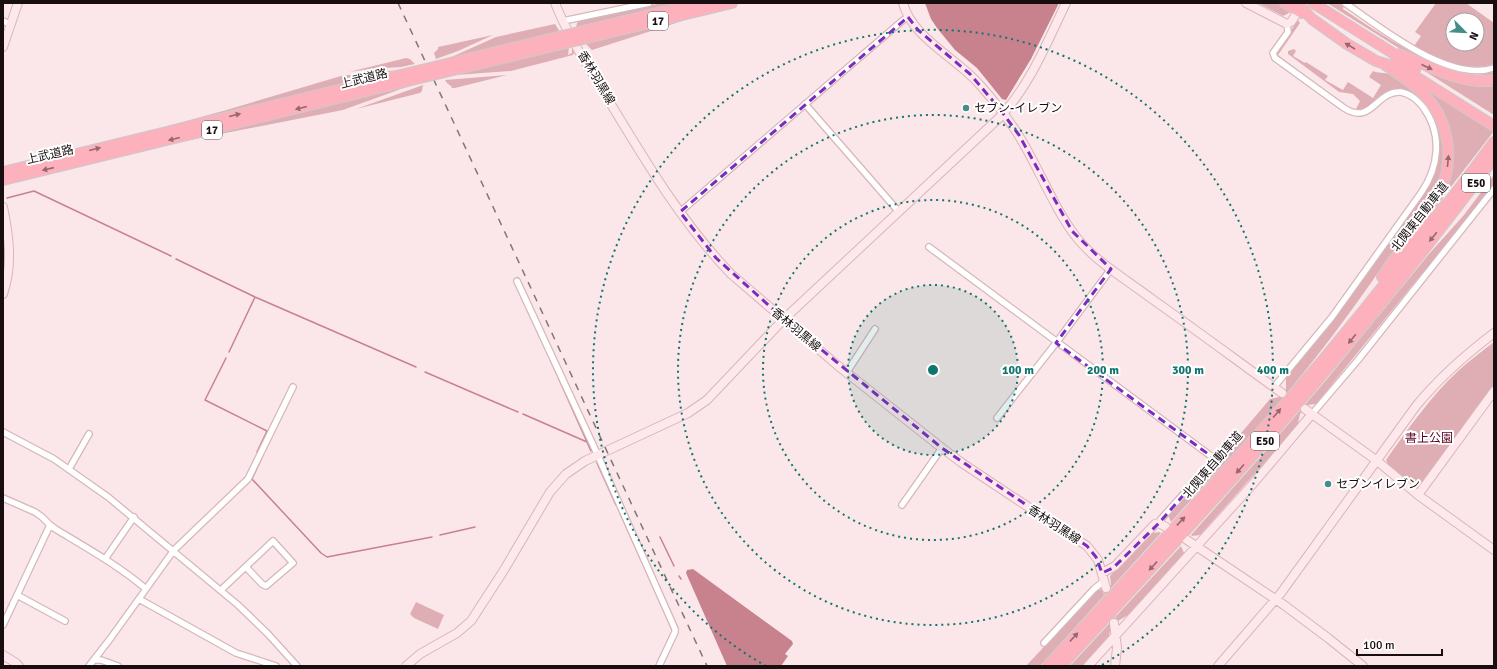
<svg xmlns="http://www.w3.org/2000/svg" width="1497" height="669" font-family="Signika,'Noto Sans JP',sans-serif">
<style>
.green{fill:#dfaeb4;fill-rule:evenodd}
.water{fill:#c7828d}
.lines{fill:none;stroke-linecap:round;stroke-linejoin:round}
.stream{stroke:#c7828d;stroke-width:1.5}
.secondary-tunnel{stroke:#d9c6c8;stroke-width:8;stroke-dasharray:8 4;stroke-linecap:butt}
.street-casing{stroke:#d6b7bb;stroke-width:8}
.secondary-casing{stroke:#d6b7bb;stroke-width:10}
.highway-casing{stroke:#cccaca;stroke-width:12}
.street{stroke:#fff;stroke-width:5.5}
.secondary{stroke:#fee8eb;stroke-width:8}
.highway{stroke:#fcb1bc;stroke-width:10}
.rail{stroke:#847577;stroke-width:1.5;stroke-dasharray:7 7;stroke-linecap:butt}
.highway-bridge-casing{stroke:#cccaca;stroke-width:12;stroke-linecap:butt}
.highway-bridge{stroke:#fcb1bc;stroke-width:10}
.oneway{fill:#95676e}
.marked{fill:none;stroke:#7b2cbf;stroke-width:3;stroke-dasharray:8 5;stroke-linejoin:round}
.ring{fill:none;stroke:#0f766e;stroke-width:2;stroke-dasharray:2 4}
.poi-dot{fill:#468d88;stroke:#fff;stroke-width:1.5}
.labels{text-anchor:middle;dominant-baseline:central;stroke-width:4;stroke-linejoin:round;paint-order:stroke}
.shield{fill:#fff;stroke:#5d5657;stroke-width:1}
.shield-label{font-size:11px;font-weight:bold;fill:#180d0f}
.street-label{font-size:12px;fill:#180d0f;stroke:#fff}
.poi-label{font-size:12px;fill:#180d0f;stroke:#fff;text-anchor:start}
.park-label{font-size:12px;fill:#56011e;stroke:#fff}
.centre{fill:#0f766e;stroke:#fff;stroke-width:2}
.ring-label{font-size:12px;text-anchor:middle;font-weight:bold;fill:#0f766e;stroke:#fff;stroke-width:4;stroke-linejoin:round;paint-order:stroke}
</style>
<rect width="100%" height="100%" fill="#fbe7e9"/>
<path class="green" d="M663,3H679L576,28L577,23L580,20L611,12Z
M1258,3H1278L1290,11L1289,13L1283,16Z
M1327,3H1341L1344,5L1343,9C1368,26 1394,43 1421,57C1433,63 1447,71 1461,74C1471,76 1483,75 1494,72V75L1470,77L1434,65L1402,50Z
M1436,3H1466L1494,23V64C1466,73 1438,59 1414,46L1421,36L1415,32ZM1453,20H1477V44H1453Z
M704,14L592,50L585,43Z
M1298,20L1300,23L1278,55L1343,104L1276,56L1277,51Z
M555,24L560,32L447,59L496,37Z
M493,35L458,51L436,59L434,53L438,49V47Z
M569,47L568,55L572,53V47L575,52L573,55L511,71L456,75Z
M1294,49L1296,51L1293,56L1305,63L1306,62L1328,76L1325,80L1343,90L1348,82L1373,98L1381,85L1369,77L1373,71C1380,74 1387,72 1394,75C1399,78 1404,83 1408,86C1431,106 1445,128 1444,159C1443,193 1409,229 1390,256C1365,291 1340,327 1313,361C1269,417 1219,469 1171,522L1168,515L1219,459L1270,399L1279,397L1286,389V378C1324,333 1358,285 1392,237C1407,218 1432,189 1437,166C1445,134 1435,114 1412,93L1382,96L1364,109L1355,111L1360,101L1353,94L1339,92L1288,54V51Z
M406,58L410,59L415,64L401,67L370,69L349,72Z
M404,70L168,127V126L223,111L341,76L370,72Z
M1423,70C1446,80 1468,89 1494,86V115Z
M507,75L455,88H451L452,87L447,83L445,80Z
M1416,83L1494,131L1440,201L1452,168L1453,152L1451,134Z
M412,85L343,110L165,145Z
M423,85L422,91L420,93L356,109Z
M1494,175V185L1467,221L1415,282L1316,404L1307,405L1300,414L1297,427L1291,433L1200,535L1192,536L1191,535L1263,454L1327,379L1429,254L1464,215Z
M1494,342V385L1420,487L1415,489L1388,465L1386,460C1408,429 1430,397 1458,371C1469,361 1482,351 1494,342Z
M1159,532L1161,533L1040,666H1026L1097,590L1102,589L1103,590L1111,585L1110,576L1149,534Z
M1181,546L1184,553L1128,615L1111,625L1109,636L1082,666H1070Z
M416,602L444,615L438,629L414,618L410,614Z"/>
<path class="water" d="M925,3H1059L1031,59L1006,100L1002,99L977,68L955,50L937,28L931,19Z
M693,569L792,641L793,644L785,654L788,656L781,666H727L686,573L687,570Z"/>
<g class="lines">
<path class="stream" d="M7,198L34,191L171,256
M176,259L255,297L416,367
M229,352L255,297
M226,358L205,400L267,431L257,452
M550,359L591,451
M425,372L518,412
M523,414L587,442
M263,455L252,479L321,553L327,557L432,537
M597,463L616,505
M620,513L641,560
M440,535L475,527
M660,537L674,566
M679,576L681,579"/>
<path class="secondary-tunnel" d="M1106,588L1114,623"/>
<defs>
<path id="street" d="M1345,3C1381,28 1449,83 1494,68
M3,21L10,24
M563,21L649,3
M805,104L899,212
M680,212L902,21L908,17
M929,247L1215,459L1161,519L1159,523
M517,281L594,447L675,629V632L659,666
M847,372L875,329
M1274,387L1332,317L1421,193C1439,167 1443,134 1423,107C1417,100 1411,94 1401,92C1376,90 1372,126 1344,108L1275,58L1273,53L1288,32L1287,24
M1312,414L1358,360L1494,189
M997,418L1056,343L1111,269
M3,432L54,459L108,497L238,605L268,634L297,666
M69,469L89,434
M3,498L35,512L42,517L50,525L57,530C87,548 119,566 146,589
M902,505L942,448
M105,559L134,517
M221,590L273,541L293,563L266,586L262,584L246,567
M17,595L65,621
M139,599L236,653L276,666
M3,625L50,525
M1044,643L1094,589L1104,581
M94,660H101L118,666
M89,666L110,639L174,550L248,479L293,387"/>
<path id="secondary" d="M555,3C568,36 588,66 606,96C643,157 681,222 731,274L837,365L942,448L962,463L1087,546L1098,560L1106,588
M903,3C912,38 957,58 980,85C994,101 1008,118 1019,136C1039,168 1054,209 1077,238C1097,263 1127,280 1152,299C1196,330 1239,362 1282,393
M1246,3L1287,24L1291,22L1295,16
M3,47L18,3
M3,207C9,236 13,265 3,294
M1305,409L1376,460L1418,495L1494,550
M1418,495L1494,391
M1187,540L1284,605L1328,638L1363,666
M1102,573L1115,566L1155,524L1159,523L1166,527
M1114,623L1117,648L1115,666
M3,655L16,663L19,666
M406,666L420,654L457,633L471,621L504,570L550,492L566,474L585,461L688,413L707,400L784,319L999,118C1030,86 1047,42 1066,3
M1088,666L1252,485L1312,414
M1218,666L1281,593L1416,406C1439,378 1465,355 1494,333"/>
<path id="highway" d="M1285,3L1302,13
M1297,3L1312,19L1347,44L1376,61L1405,70L1494,126
M1313,3L1391,52L1415,70
M579,32L699,3
M583,39L732,3
M1399,54C1431,66 1459,85 1494,80
M438,66L562,36
M441,73L566,43
M3,172L417,71
M3,180L420,78
M1382,277C1392,262 1403,247 1413,232C1423,219 1433,206 1440,192C1454,162 1450,126 1429,100C1417,85 1400,75 1384,64
M1048,666C1141,565 1234,464 1323,360C1382,289 1439,216 1494,142
M1061,666C1133,588 1206,510 1275,430C1351,342 1425,251 1494,158"/>
</defs>
<use href="#street" class="street-casing"/>
<use href="#secondary" class="secondary-casing"/>
<use href="#highway" class="highway-casing"/>
<use href="#street" class="street"/>
<use href="#secondary" class="secondary"/>
<use href="#highway" class="highway"/>
<path class="rail" d="M398,3L707,666"/>
<defs>
<path id="highway-bridge" d="M562,36L579,32
M566,43L583,39
M417,71L438,66
M420,78L441,73"/>
</defs>
<use href="#highway-bridge" class="highway-bridge-casing"/>
<use href="#highway-bridge" class="highway-bridge"/>
</g>
<defs><path id="oneway-solid" d="M-6-.8H1V-3.2L6.5 0L1 3.2V.8H-6Z"/></defs>
<g class="oneway">
<use href="#oneway-solid" transform="translate(1350 46) rotate(-149)"/>
<use href="#oneway-solid" transform="translate(1427 67) rotate(25)"/>
<use href="#oneway-solid" transform="translate(301 108) rotate(166)"/>
<use href="#oneway-solid" transform="translate(235 115) rotate(-14)"/>
<use href="#oneway-solid" transform="translate(174 139) rotate(166)"/>
<use href="#oneway-solid" transform="translate(95 149) rotate(-14)"/>
<use href="#oneway-solid" transform="translate(1448 161) rotate(-85)"/>
<use href="#oneway-solid" transform="translate(48 169) rotate(167)"/>
<use href="#oneway-solid" transform="translate(1433 237) rotate(129)"/>
<use href="#oneway-solid" transform="translate(1352 339) rotate(129)"/>
<use href="#oneway-solid" transform="translate(1277 413) rotate(-49)"/>
<use href="#oneway-solid" transform="translate(1240 469) rotate(132)"/>
<use href="#oneway-solid" transform="translate(1181 521) rotate(-47)"/>
<use href="#oneway-solid" transform="translate(1153 566) rotate(133)"/>
<use href="#oneway-solid" transform="translate(1074 637) rotate(-47)"/>
</g>
<path class="marked" d="M908,17L918,30L970,74L999,108L1019,135L1072,231L1111,269L1056,343L1215,459L1159,523L1113,568L1102,573L1096,557L1087,546L942,448L784,319L716,258L680,212Z"/>
<circle cx="933" cy="370" r="85" fill="#0f766e" fill-opacity=".12"/>
<g class="ring">
<circle cx="933" cy="370" r="85"/>
<circle cx="933" cy="370" r="170"/>
<circle cx="933" cy="370" r="255"/>
<path d="M766 666A340 340 0 1 1 1100 666"/>
</g>
<g class="poi-dot">
<circle cx="966" cy="108" r="4"/>
<circle cx="1328" cy="484" r="4"/>
</g>
<g class="labels">
<g class="shield">
<rect x="648" y="12" width="20" height="18" rx="3"/>
<rect x="202" y="121" width="20" height="18" rx="3"/>
<rect x="1462" y="174" width="28" height="18" rx="3"/>
<rect x="1251" y="432" width="28" height="18" rx="3"/>
</g>
<g class="shield-label">
<text x="658" y="21">17</text>
<text x="212" y="130">17</text>
<text x="1476" y="183">E50</text>
<text x="1265" y="441">E50</text>
</g>
<g class="street-label">
<text transform="translate(596 78) rotate(59)">香林羽黒線</text>
<text transform="translate(364 79) rotate(-14)">上武道路</text>
<text transform="translate(50 155) rotate(-13)">上武道路</text>
<text transform="translate(1420 217) rotate(-52)">北関東自動車道</text>
<text transform="translate(796 330) rotate(40)">香林羽黒線</text>
<text transform="translate(1213 465) rotate(-49)">北関東自動車道</text>
<text transform="translate(1054 525) rotate(33)">香林羽黒線</text>
</g>
<g class="poi-label">
<text x="974" y="108">セブン-イレブン</text>
<text x="1336" y="484">セブンイレブン</text>
</g>
<g class="park-label">
<text x="1429" y="438">書上公園</text>
</g>
</g>
<circle cx="933" cy="370" r="6" class="centre"/>
<g class="ring-label">
<text x="1018" y="374">100 m</text>
<text x="1103" y="374">200 m</text>
<text x="1188" y="374">300 m</text>
<text x="1273" y="374">400 m</text>
</g>
<rect width="1497" height="669" fill="none" stroke="#180d0f" stroke-width="8"/>
<g transform="translate(1465 32) rotate(114)"><circle r="19" fill="#ffffff" stroke="#a39e9f"/>
<path d="M0-3L7 15L0 10L-7 15Z" fill="#468d88"/>
<text y="-6" font-size="11" font-weight="bold" text-anchor="middle" fill="#180d0f">N</text>
</g>
<path d="M1357 649v6h85v-6" fill="none" stroke="#180d0f" stroke-width="2"/>
<text x="1363" y="649" font-size="12" fill="#180d0f" stroke="#ffffff" stroke-width="3" paint-order="stroke">100 m</text>
</svg>
